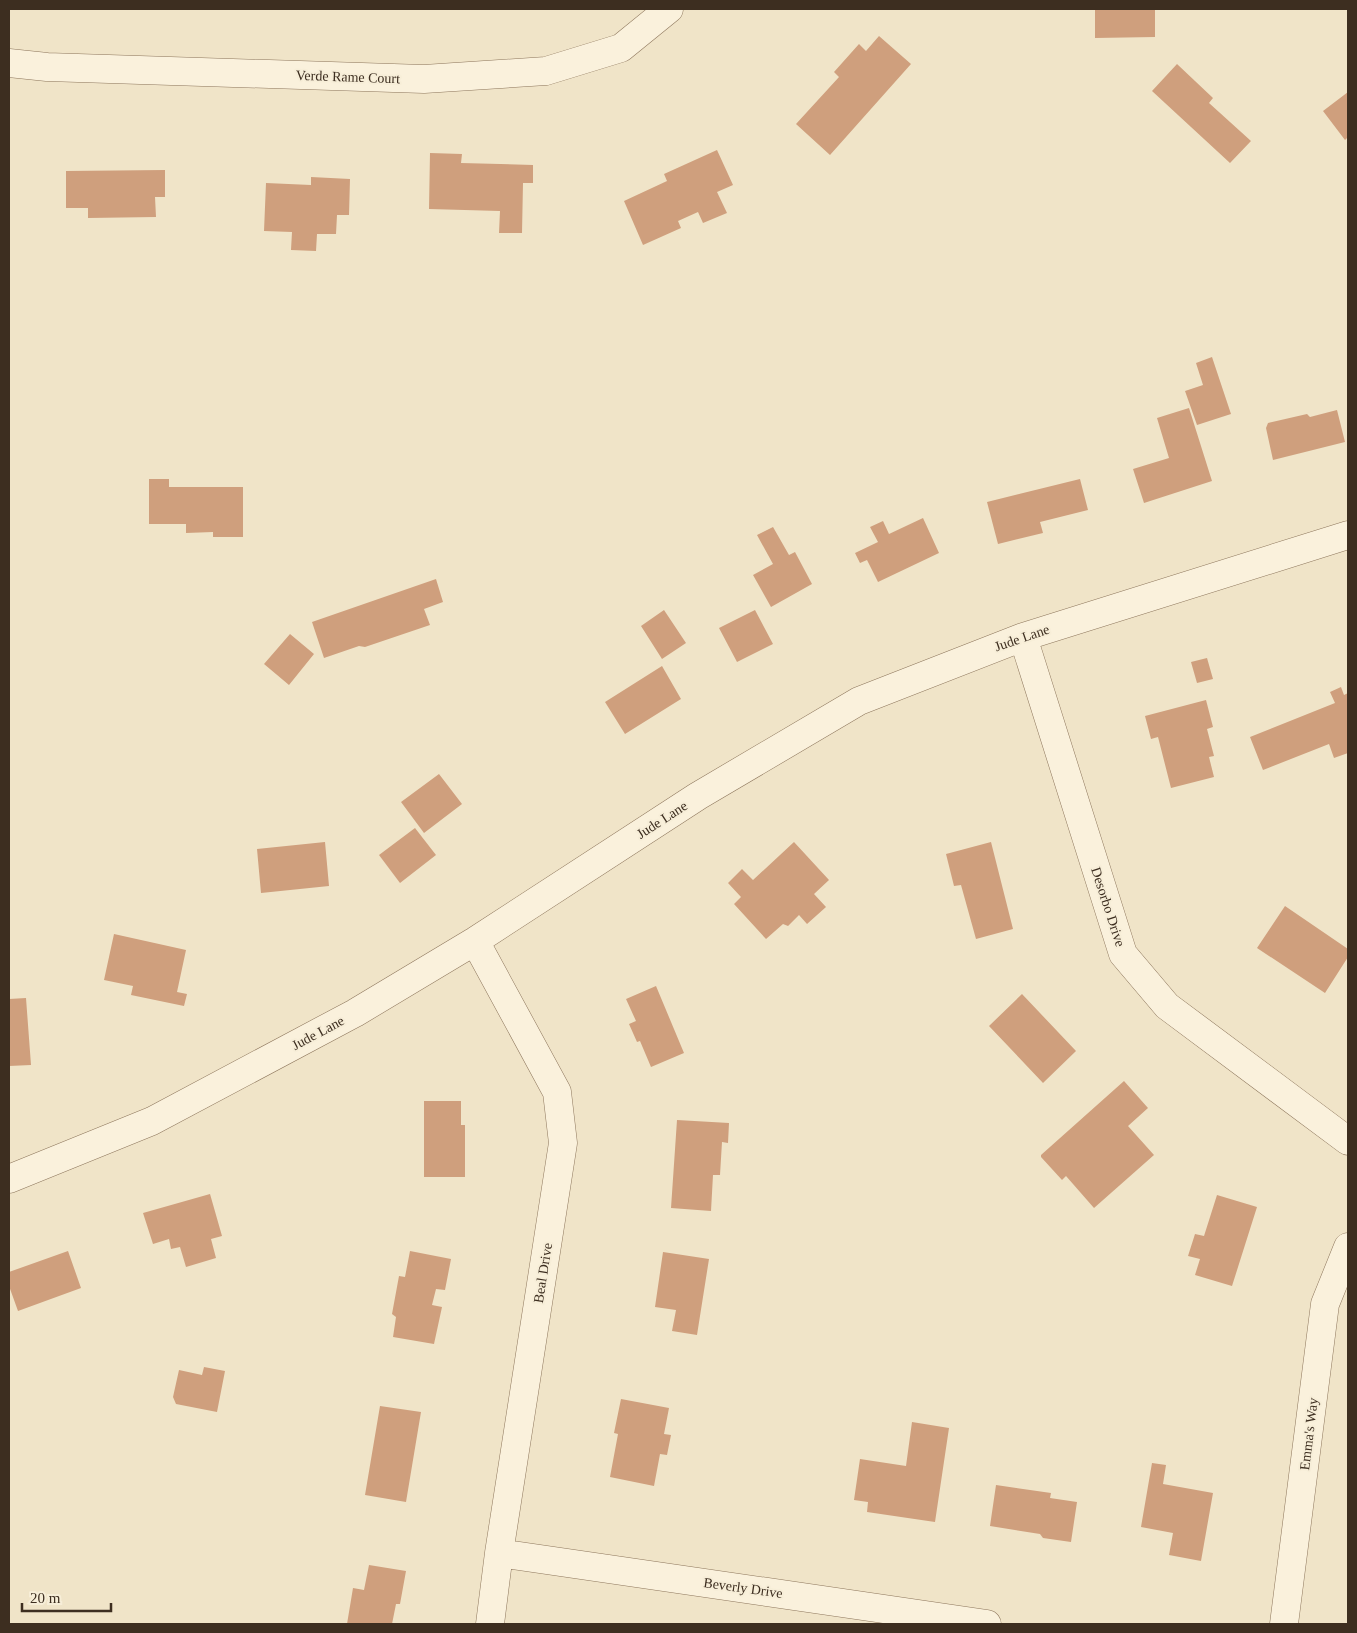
<svg xmlns="http://www.w3.org/2000/svg" width="1357" height="1633" font-family="'Times New Roman',serif">
<style>
.building{fill:#cf9f7d}
.lines{fill:none;stroke-linecap:round;stroke-linejoin:round}
.minor-casing{stroke:#8d765c;stroke-width:29}
.minor{stroke:#faf1dc;stroke-width:28}
.labels{text-anchor:middle;dominant-baseline:central;stroke-width:4;stroke-linejoin:round;paint-order:stroke}
.street-label{font-size:14px;fill:#3d2e20;stroke:#f7eed8}
</style>
<rect width="100%" height="100%" fill="#f0e4c8"/>
<path class="building" d="M1095,9H1155V37L1095,38Z
M879,36L911,64L830,155L796,124L839,77L834,72L859,44L866,51Z
M1177,64L1213,98L1209,103L1251,141L1230,163L1152,91Z
M1348,92V137L1345,140L1323,111Z
M717,150L733,185L717,192L727,213L703,223L698,212L678,221L681,228L643,245L624,201L667,181L664,174Z
M430,153L462,154L461,163L533,165V183H523L522,233H499L500,211L429,209Z
M165,170V197H155L156,217L88,218V208H66V171Z
M311,177L350,179L349,215H337L336,234H317L316,251L291,250L292,232L264,231L266,183L311,185Z
M1212,357L1231,414L1197,425L1185,391L1203,385L1196,363Z
M1189,408L1212,481L1144,503L1133,469L1169,458L1157,418Z
M1337,410L1345,442L1273,460L1266,428L1268,423L1307,414L1310,417Z
M149,479H169V487H243V537H213V532L186,533V524H149Z
M1080,479L1088,510L1040,522L1043,533L998,544L987,502Z
M923,518L939,553L878,582L867,560L860,563L855,553L878,542L870,527L883,521L889,534Z
M773,527L789,555L795,552L812,584L771,607L753,575L773,564L757,535Z
M436,579L443,602L424,609L430,625L365,647L359,646L324,658L312,622Z
M664,610L686,643L662,659L641,626Z
M755,610L773,644L737,662L719,628Z
M290,634L314,654L289,685L264,664Z
M1207,658L1213,679L1197,683L1191,662Z
M662,666L681,699L625,734L605,702Z
M1341,687L1344,695L1348,693V753L1334,758L1329,744L1263,770L1250,737L1335,703L1330,692Z
M1206,700L1213,727L1207,729L1214,756L1209,757L1214,777L1171,788L1158,737L1151,739L1145,716Z
M439,774L462,804L424,833L401,802Z
M415,828L436,855L400,883L379,855Z
M325,842L329,886L261,893L257,849Z
M794,842L829,880L814,894L826,907L807,924L799,915L788,926L783,924L766,939L734,904L741,897L728,883L742,869L753,880Z
M991,842L1013,929L976,939L961,885L954,886L946,854Z
M1285,906L1348,949V957L1325,993L1257,948Z
M114,934L186,950L177,992L187,994L184,1006L131,995L133,986L104,980Z
M656,986L684,1053L651,1067L640,1041L637,1042L629,1024L636,1021L626,999Z
M1022,994L1076,1051L1043,1083L989,1026Z
M26,998L31,1065L9,1066V999Z
M1124,1081L1148,1108L1128,1126L1154,1155L1094,1208L1066,1176L1062,1180L1041,1157V1155Z
M424,1101H461V1125H465V1177H424Z
M677,1120L729,1123L728,1143L722,1142L720,1175H713L711,1211L671,1208Z
M210,1194L222,1236L211,1239L216,1258L186,1267L180,1247L171,1249L169,1239L153,1244L143,1213Z
M1217,1195L1257,1207L1232,1286L1195,1275L1200,1259L1188,1256L1195,1234L1204,1236Z
M68,1251L81,1288L18,1311L9,1286V1272Z
M410,1251L451,1259L445,1290L436,1289L432,1305L442,1307L434,1344L393,1337L396,1317L392,1314L399,1276L405,1277Z
M663,1252L709,1259L697,1335L672,1331L676,1310L655,1307Z
M204,1367L225,1371L217,1412L176,1404L173,1397L179,1370L202,1375Z
M621,1399L669,1408L664,1434L671,1435L667,1455L660,1454L654,1486L610,1477L618,1434L614,1433Z
M380,1406L421,1412L406,1502L365,1495Z
M912,1422L949,1428L935,1522L867,1512L868,1502L854,1500L860,1459L906,1466Z
M1152,1463L1166,1465L1163,1484L1213,1493L1201,1561L1169,1555L1173,1533L1141,1527Z
M996,1485L1051,1493L1050,1498L1077,1502L1071,1542L1043,1538L1040,1534L990,1526Z
M369,1565L406,1571L400,1604H396L392,1624H347L353,1588L364,1590Z"/>
<g class="lines">
<defs>
<path id="minor" d="M9,63L47,67L424,79L546,71L621,48L669,9
M1023,637L1123,954L1167,1006L1348,1141
M475,941L557,1092L563,1143L499,1553L490,1624
M9,1179L152,1121L355,1013L475,941L698,796L859,701L1023,637L1348,535
M499,1553L987,1624
M1284,1624L1325,1304L1348,1247"/>
</defs>
<use href="#minor" class="minor-casing"/>
<use href="#minor" class="minor"/>
</g>
<g class="labels">
<g class="street-label">
<text transform="translate(348 77) rotate(2)">Verde Rame Court</text>
<text transform="translate(1022 638) rotate(-19)">Jude Lane</text>
<text transform="translate(662 820) rotate(-33)">Jude Lane</text>
<text transform="translate(1108 907) rotate(72)">Desorbo Drive</text>
<text transform="translate(318 1033) rotate(-28)">Jude Lane</text>
<text transform="translate(543 1273) rotate(-81)">Beal Drive</text>
<text transform="translate(1309 1434) rotate(-83)">Emma's Way</text>
<text transform="translate(743 1588) rotate(8)">Beverly Drive</text>
</g>
</g>
<rect width="1357" height="1633" fill="none" stroke="#3d2e20" stroke-width="20"/>
<path d="M22 1603v8h89v-8" fill="none" stroke="#3d2e20" stroke-width="2.5"/>
<text x="30" y="1603" font-size="15" fill="#3d2e20" stroke="#f7eed8" stroke-width="4" paint-order="stroke">20 m</text>
</svg>
